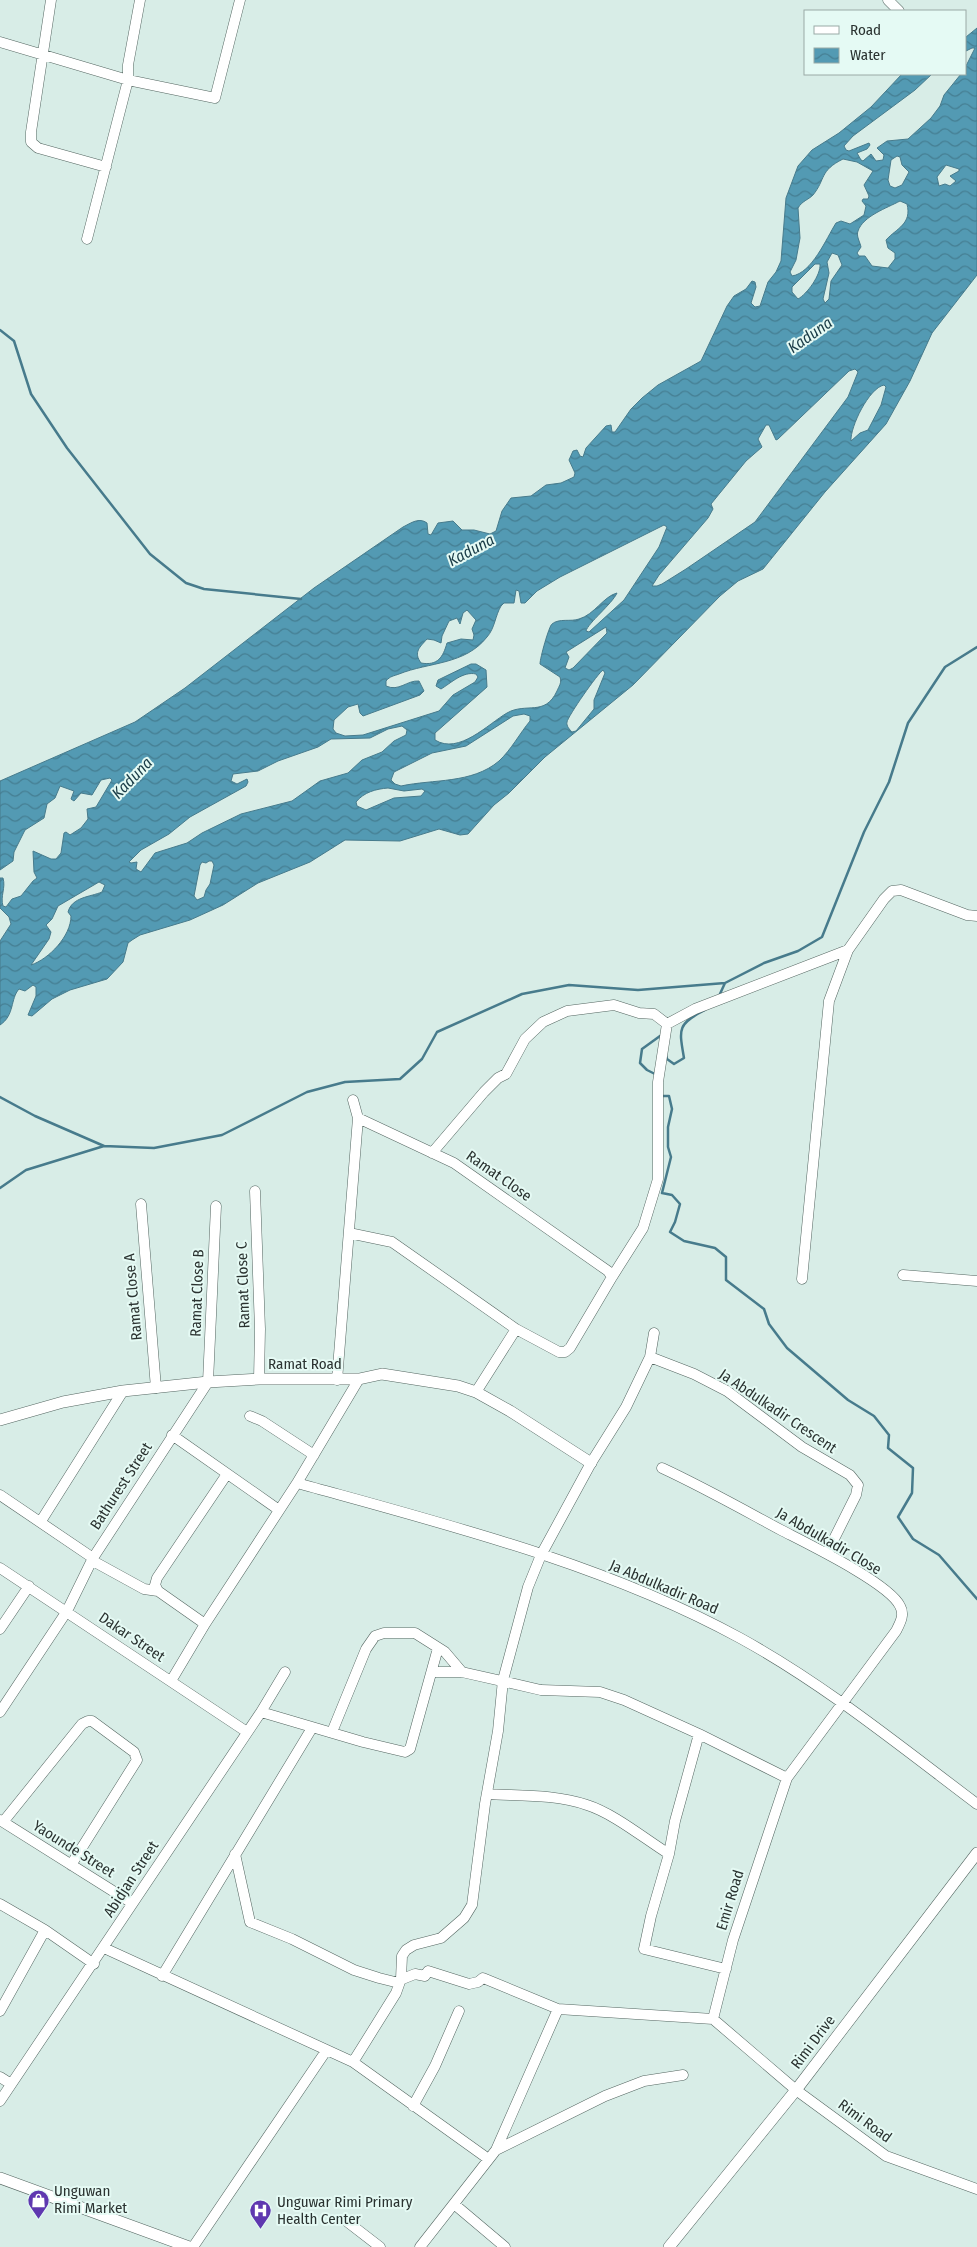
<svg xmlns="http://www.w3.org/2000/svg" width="977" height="2247" font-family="'Fira Sans Condensed',sans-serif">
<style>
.water{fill:url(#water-waves);stroke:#477b8c;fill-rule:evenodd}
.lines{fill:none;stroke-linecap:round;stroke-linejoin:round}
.stream{stroke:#477b8c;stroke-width:2.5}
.minor-casing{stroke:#546661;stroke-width:11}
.tertiary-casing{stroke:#546661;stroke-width:12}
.minor{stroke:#fff;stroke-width:10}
.tertiary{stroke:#fff;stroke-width:11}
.labels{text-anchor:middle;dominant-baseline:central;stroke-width:4;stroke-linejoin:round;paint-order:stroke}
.street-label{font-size:15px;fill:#2a3230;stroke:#e5faf4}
.poi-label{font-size:15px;fill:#2a3230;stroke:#e5faf4;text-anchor:start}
.water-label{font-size:16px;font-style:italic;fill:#1a3c47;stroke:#e5faf4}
</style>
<defs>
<pattern id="water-waves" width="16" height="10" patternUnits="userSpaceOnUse" patternTransform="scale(1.25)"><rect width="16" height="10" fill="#539ab3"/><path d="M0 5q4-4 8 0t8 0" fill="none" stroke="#457e92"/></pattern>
</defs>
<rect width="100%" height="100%" fill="#d8ede7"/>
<path class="water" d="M977,28V275L932,333L910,381L886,424L825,492L763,569L738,581L720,596L633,685L545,757L509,793L494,805L468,834L460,835L439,829L400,841L345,840L310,862L258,883L223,905L190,920L140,935L132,940L128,943L123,962L107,979L70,990L52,999L32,1016L28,1015L36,996V987L33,985L25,991L19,989C10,999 15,1015 0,1025V941L11,924L9,917L0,908V878H3C6,888 0,896 3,906L6,907L12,899L21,896L33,881L37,878L34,872L33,851L51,859H56L61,853L64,833L66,832L70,835L81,828L88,819L87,809L96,807L112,780L110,778L101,780L92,795L81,793L74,801L71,799L74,791L60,786L55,798L47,804L44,818L25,830L14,852L13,861L0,870V781L135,722L185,688L314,588L403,527C411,523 419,517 427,523L428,534L431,535L438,523L453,521L462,530H474L490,534L496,531L502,511L511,498L531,496L546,485L561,483L574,477L575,473L569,460L573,451L577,450L580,456L583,457L586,448L606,426L611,425L612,432H615L631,409L642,398L658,385L701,361L727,306L734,296L746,289L752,281L755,282L756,287L751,303L755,307L760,306L768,282L776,272L781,261L786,198L798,166L812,150L839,133L871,107L902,74H932L915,90L853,136L844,146L846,150L849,151L869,143L870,145L867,149L857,153L861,160L863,161L871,154L876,161L883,160L884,155L877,148L887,141L908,139L931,118L940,106L944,95L961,74H966V66L975,48H972L966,51V37ZM897,156L900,157L902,165L909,172L902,185L895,188L890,186L888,180L891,160ZM843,159L857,162L873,171L864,185L869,196L868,199H863L862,201L866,206L864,215L850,224L841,221L836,223C826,239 812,273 792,276L790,272L796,260L800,238L798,208C802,201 808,200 813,195C826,179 819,171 843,159ZM946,165L959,169V171L950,176L956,181L950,186L945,184L939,186L937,177ZM900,201L907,204C912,224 897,228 886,240L888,248L895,253V259L888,268L872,266L865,256H859L857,253L861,247C860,242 856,236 858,231C863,216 887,208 900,201ZM832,253L838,255L842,265L831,281L829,299L825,303L823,299L829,273L827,262ZM815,264H820C821,275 807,294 798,299L792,292V287ZM855,369L858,372L848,397L755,522L686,569L662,584L657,586H652L659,575L708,518L713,509L711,504L746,461L762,447L758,439L766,425H769L776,440L778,439L849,371ZM884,385L886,387L881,405L868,430L860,433L851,441C850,427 869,388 884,385ZM664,525L667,527L659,547L624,600L589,632L586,631C588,623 612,604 617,593C604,596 594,615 579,619C571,622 559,618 552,624C549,626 540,658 540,664L560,677C562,683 559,686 557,691C545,717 526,702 507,713C488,724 459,755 435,740V733L487,687L486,670L476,664H471L438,680L436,686L441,689C451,683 463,671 476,674L478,677L475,682L453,695L439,711L363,735L345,736L336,733L333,729L334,720L348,707L358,704L360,713L363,716L420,695L424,691L419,681C407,680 399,692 386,686V681C390,676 394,676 399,674C429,662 465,665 487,637C495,628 495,616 501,606L504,603H514L516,590L519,591L521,603H525L537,591L560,577ZM467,610L476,620L472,629L474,635L473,640L461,639L447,643C443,657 438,666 421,663C413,652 420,647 427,639L434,640L441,643L442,636L449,621L457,618L460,624L463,613ZM606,627L607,633L573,668L569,670L565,668L569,657L566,652ZM603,670L605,673L594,700V709L576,731L572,732C570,730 566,726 567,722C568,716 598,673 603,670ZM524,714L530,716V721C520,733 511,750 499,761C472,784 433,779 401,786L395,784L391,780L394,772L432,753L466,746L513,716ZM402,726L407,730L406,735L394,741L382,752L362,760L348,773L320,781L292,801L241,814L202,833L187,843L155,853L141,872L136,869L137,862L131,863L129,862L141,850L169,834L190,817L246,786L248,782L247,779L237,784L231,781L233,774L258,771L278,761L318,747L331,739L370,738L388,729ZM388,788L404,791L422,789L425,791L421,796L394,798L366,810L357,806L356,802C364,792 376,789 388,788ZM209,861H212L214,865L210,884L206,890L204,897L197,900L194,896L200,865L202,862L206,863ZM99,882L105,885L102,892C90,897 72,897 68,912L71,916C71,936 49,959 31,965L49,939L51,932L46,925L52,919L58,906Z"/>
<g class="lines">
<path class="stream" d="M0,330L14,341L31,394L67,448L150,554L186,583L204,589L301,599
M719,996L725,983
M666,1056L667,1059L674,1064L684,1058C679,1029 677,1024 705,1010
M657,1075L647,1070L640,1063L642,1049L660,1036L661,1039
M662,1096H669L672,1109L668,1127V1147L671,1157L662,1193L672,1195L680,1204L675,1222L670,1232L684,1241L715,1248L726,1257V1280L764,1309L769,1324L787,1348L848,1400L874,1416L889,1435L888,1448L913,1468L912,1493L898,1517L913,1539L939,1555L977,1599
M0,1097L35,1116L104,1146
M0,1188L26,1170L104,1146L154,1148L222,1135L307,1092L345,1082L400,1079L422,1059L437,1032L522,994L569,985L638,990L725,983L764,963L798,951L822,937L864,832L889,782L908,723L945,667L977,647"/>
<defs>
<path id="minor" d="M51,0L31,132V142L38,148L106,167
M888,0L899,11
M0,42L128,80L215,98L240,0
M87,239L128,80V65L140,0
M358,1118L454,1163L608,1271L612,1277
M432,1153L484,1092L498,1078L506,1074L525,1039L543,1022L567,1011L614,1005L639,1013L654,1014L667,1024L695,1009L848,950
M255,1191L260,1329L259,1379
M141,1204L156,1388
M349,1233L392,1242L516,1329L559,1352H565L570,1348L612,1277L643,1228L658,1179V1082L667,1024
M903,1275L977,1281
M802,1279L829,1001L848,950L884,899L892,891L901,890L967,915L977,916
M650,1357L694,1374L727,1391L802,1447L850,1475L858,1485L856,1495L827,1553
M337,1380L358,1118L353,1100
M476,1392L516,1329
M250,1416L262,1421L314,1455
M172,1435L279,1510
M662,1468C703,1487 742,1509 781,1530C806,1543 889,1583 900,1606C905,1615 900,1623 896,1631L787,1778L733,1940L713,2019L796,2090L886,2156L977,2189
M297,1483C445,1524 605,1564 740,1638C824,1684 900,1746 977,1804
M0,1495L93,1558
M41,1521L123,1391
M93,1561L144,1589L158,1591
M0,1568L247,1732
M205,1624L158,1591L155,1585L157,1578L227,1474
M0,1629L29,1586
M432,1672H462
M171,1681L205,1624L297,1483L359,1379
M0,1712L67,1611L93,1558L208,1382L216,1206
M261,1712L363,1742L405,1752L410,1749L438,1648
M332,1732L366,1649L375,1636L384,1633H415L445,1652L462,1672L541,1690L600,1692L624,1700L699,1734L787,1778
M699,1734L675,1821L669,1854L651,1916L644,1949L726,1969
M487,1794C520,1796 555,1794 587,1805C613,1813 645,1839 669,1854
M0,1820L132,1903
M3,1822L82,1724L88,1721H92L134,1752L137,1760L71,1865
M235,1854L250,1922L292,1939L354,1970L379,1978L395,1982L415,1974L425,1976L428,1971L469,1984L478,1982L483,1978L558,2009L713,2019
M0,1904L45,1930L94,1964
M104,1948L353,2062L487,2158
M162,1976L312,1728
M0,2011L45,1930
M353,2062L396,1993L401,1979L402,1956L406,1950L414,1945L441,1938L464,1918L472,1905L485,1804L498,1731L503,1680L528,1587L541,1555L591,1463L626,1407L650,1357L654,1333
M0,2077L11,2084
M0,2101L261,1712L285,1672
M413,2106L435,2066L459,2011
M496,2150L558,2009
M454,2204L505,2247
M345,2220L380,2247
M193,2247L326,2051
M420,2247L496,2150L605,2096L644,2081L683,2075"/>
<path id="tertiary" d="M0,1420L63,1402L123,1391L208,1382L259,1379H359L382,1374L458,1386L476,1392L510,1411L591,1463
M0,2178L189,2247
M669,2247L796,2090L977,1853"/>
</defs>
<use href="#minor" class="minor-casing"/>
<use href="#tertiary" class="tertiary-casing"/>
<use href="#minor" class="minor"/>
<use href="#tertiary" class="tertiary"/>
</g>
<defs>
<symbol id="shop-pin" viewBox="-11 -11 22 30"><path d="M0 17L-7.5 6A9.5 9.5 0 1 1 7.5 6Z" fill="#5f38b0" stroke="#e5faf4"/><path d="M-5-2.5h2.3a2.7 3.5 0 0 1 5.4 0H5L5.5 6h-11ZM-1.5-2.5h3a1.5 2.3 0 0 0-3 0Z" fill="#fff"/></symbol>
<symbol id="hospital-pin" viewBox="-11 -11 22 30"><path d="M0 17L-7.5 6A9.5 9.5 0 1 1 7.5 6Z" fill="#5f38b0" stroke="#e5faf4"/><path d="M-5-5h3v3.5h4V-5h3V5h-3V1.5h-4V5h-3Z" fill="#fff"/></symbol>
</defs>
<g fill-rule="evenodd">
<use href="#shop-pin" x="26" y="2188" width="25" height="34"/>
<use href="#hospital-pin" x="248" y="2198" width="25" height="34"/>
</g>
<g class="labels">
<g class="street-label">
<text transform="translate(499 1176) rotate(35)">Ramat Close</text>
<text transform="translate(243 1285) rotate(-92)">Ramat Close C</text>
<text transform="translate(197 1293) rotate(-88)">Ramat Close B</text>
<text transform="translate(133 1297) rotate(-95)">Ramat Close A</text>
<text x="305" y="1364">Ramat Road</text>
<text transform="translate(778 1411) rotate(34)">Ja Abdulkadir Crescent</text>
<text transform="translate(121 1486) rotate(-57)">Bathurest Street</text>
<text transform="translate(829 1541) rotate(30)">Ja Abdulkadir Close</text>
<text transform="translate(664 1587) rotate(23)">Ja Abdulkadir Road</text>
<text transform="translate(132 1637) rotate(34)">Dakar Street</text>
<text transform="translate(74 1849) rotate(32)">Yaounde Street</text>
<text transform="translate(131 1879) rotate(-57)">Abidjan Street</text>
<text transform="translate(730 1900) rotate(-73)">Emir Road</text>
<text transform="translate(813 2042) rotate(-53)">Rimi Drive</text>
<text transform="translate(865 2121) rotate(36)">Rimi Road</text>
</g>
<g class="poi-label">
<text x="54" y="2191">Unguwan<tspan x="54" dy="17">Rimi Market</tspan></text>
<text x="277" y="2202">Unguwar Rimi Primary<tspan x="277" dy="17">Health Center</tspan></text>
</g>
<g class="water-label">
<text transform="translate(810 335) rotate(-35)">Kaduna</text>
<text transform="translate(471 550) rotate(-28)">Kaduna</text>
<text transform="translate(132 778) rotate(-46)">Kaduna</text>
</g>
</g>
<rect x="804" y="10" width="162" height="65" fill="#e5faf4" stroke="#9aaaa6"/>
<rect x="814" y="26" width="25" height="8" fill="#ffffff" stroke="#9aaaa6"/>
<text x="850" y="35" font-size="15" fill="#2a3230">Road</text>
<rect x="814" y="48" width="25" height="15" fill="url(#water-waves)" stroke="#9aaaa6"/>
<text x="850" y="60" font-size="15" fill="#2a3230">Water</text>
</svg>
